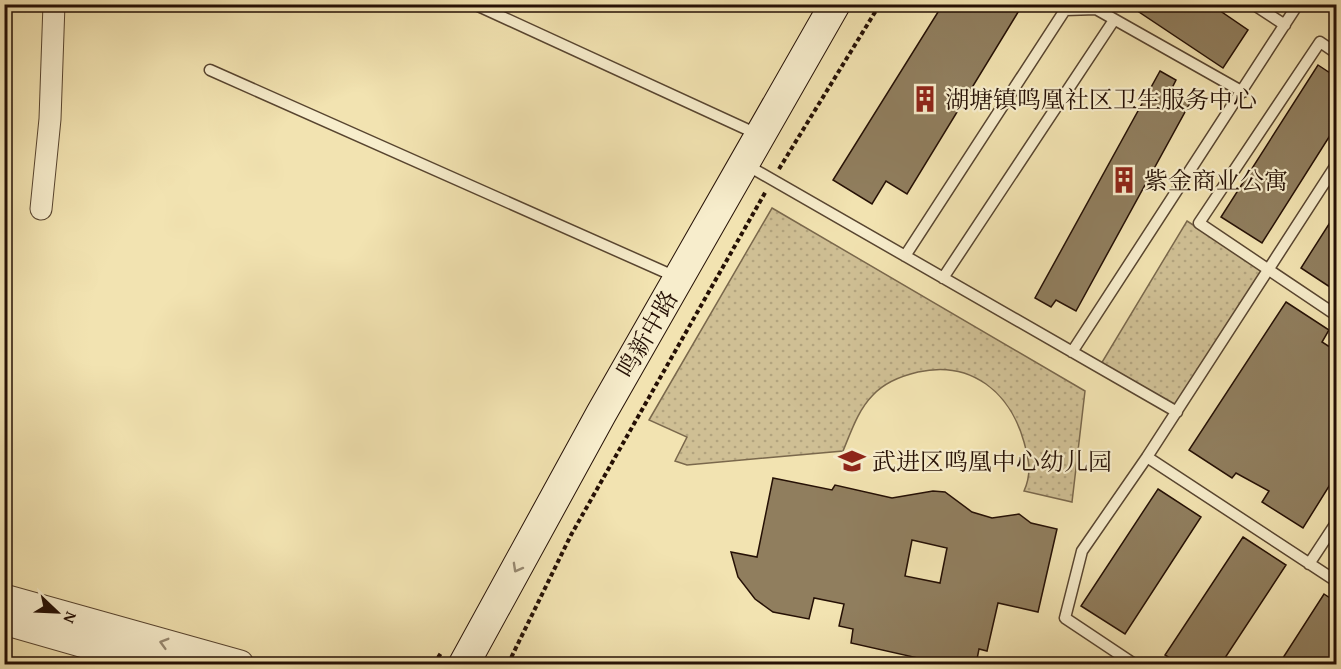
<svg xmlns="http://www.w3.org/2000/svg" width="1341" height="669" font-family="'Gentium Book Plus','Noto Serif SC',serif">
<style>
.grass{fill:url(#grass-dots);stroke:#7a684c;stroke-width:1.5}
.building{fill:#907e5e;stroke:#251005;stroke-width:1.5;fill-rule:evenodd}
.lines{fill:none;stroke-linecap:round;stroke-linejoin:round}
.service-casing{stroke:#584530;stroke-width:13}
.minor-casing{stroke:#584530;stroke-width:23}
.tertiary-casing{stroke:#584530;stroke-width:29}
.secondary-casing{stroke:#251005;stroke-width:32}
.path{stroke:#251005;stroke-width:4;stroke-dasharray:4.5 3;stroke-linecap:butt}
.service{stroke:#f7edcc;stroke-width:10}
.minor{stroke:#f7edcc;stroke-width:21}
.tertiary{stroke:#f7edcc;stroke-width:27}
.secondary{stroke:#f7edcc;stroke-width:30}
.oneway{stroke:#988a72}
.labels{text-anchor:middle;dominant-baseline:central;stroke-width:4.5;stroke-linejoin:round;paint-order:stroke}
.poi-label{font-size:24px;fill:#251005;stroke:#f7edcc;text-anchor:start}
.street-label{font-size:24px;fill:#251005;stroke:#f7edcc}
</style>
<defs>
<pattern id="grass-dots" width="8" height="8" patternUnits="userSpaceOnUse" patternTransform="scale(1.5)"><rect width="8" height="8" fill="#cfbf94"/><path d="M2 2h.1M6 6h.1" fill="none" stroke="#b2a37e" stroke-width="1.8" stroke-linecap="round"/></pattern>
</defs>
<rect width="100%" height="100%" fill="#f2e3b1"/>
<filter id="stains"><feTurbulence type="fractalNoise" baseFrequency=".00333" numOctaves="4"/><feColorMatrix values="0 0 0 0 .2 0 0 0 0 .09 0 0 0 0 .02 0 0 0 .5 -.17"/></filter>
<radialGradient id="worn" r=".72"><stop offset=".6" stop-color="#630" stop-opacity="0"/><stop offset="1" stop-color="#630" stop-opacity=".3"/></radialGradient>
<path class="grass" d="M772,208L1085,391L1072,502L1024,491C1032,473 1029,460 1024,442C1010,392 971,360 918,372C901,376 885,382 873,395C858,410 851,432 843,451L687,465L675,461L687,437L649,420Z
M1187,221L1264,271L1177,407L1101,364Z"/>
<path class="building" d="M943,4H1023L907,194L886,181L872,204L833,180Z
M1127,4H1210L1248,30L1223,68Z
M1318,65L1336,77V126L1262,243L1221,217Z
M1160,71L1176,80L1171,90L1191,101L1076,311L1056,300L1051,307L1035,298Z
M1336,213V291L1301,268Z
M1286,302L1329,330L1322,342L1336,351V475L1303,528L1262,502L1269,491L1236,473L1232,478L1189,450Z
M773,478L832,490L835,485L892,498L933,491L945,492L972,512L992,518L1019,514L1031,523L1057,529L1038,612L998,603L987,651L979,649L976,664H933L918,661V658L851,643L853,629L839,626L844,604L814,598L809,619L773,612L755,599L738,577L731,552L757,557ZM912,540L947,548L940,583L905,576Z
M1158,489L1201,517L1125,634L1081,606Z
M1243,537L1286,565L1221,664H1179L1165,655Z
M1324,594L1336,602V664H1279Z"/>
<g class="lines">
<defs>
<path id="service" d="M474,4L757,134
M1253,4L1285,25
M1336,53L1320,42L1199,223L1336,315
M210,70L676,277
M745,164L1177,412
M905,256L1065,10L1096,9L1243,92
M943,278L1114,20
M1072,352L1298,4
M1147,457L1336,581
M1309,564L1336,523
M1134,664L1065,618L1082,551L1147,457L1336,165"/>
<path id="minor" d="M41,209L50,119L54,4"/>
<path id="tertiary" d="M4,598L240,664
M4,621L154,664"/>
<path id="secondary" d="M464,664L601,414L835,4"/>
</defs>
<use href="#service" class="service-casing"/>
<use href="#minor" class="minor-casing"/>
<use href="#tertiary" class="tertiary-casing"/>
<use href="#secondary" class="secondary-casing"/>
<path class="path" d="M779,169L880,4
M434,664L441,653
M508,664L571,535L766,191"/>
<use href="#service" class="service"/>
<use href="#minor" class="minor"/>
<use href="#tertiary" class="tertiary"/>
<use href="#secondary" class="secondary"/>
</g>
<defs><path id="oneway-chevron" d="M-2-3.5L2.5 0L-2 3.5" fill="none" stroke-width="1.6" stroke-linecap="round" stroke-linejoin="round" transform="scale(1.5)"/></defs>
<g class="oneway">
<use href="#oneway-chevron" transform="translate(517 568) rotate(119)"/>
<use href="#oneway-chevron" transform="translate(164 643) rotate(-164)"/>
</g>
<defs>
<symbol id="building-bare" viewBox="-9 -9 18 18"><path d="M-4-6H4V6H1V3H-1V6H-4ZM-2.5-4.3h1.7v1.8h-1.7ZM.8-4.3h1.7v1.8H.8ZM-2.5-1h1.7V.8h-1.7ZM.8-1h1.7V.8H.8Z" fill="#8f2418" stroke="#f7edcc" stroke-width="2.5" paint-order="stroke"/></symbol>
<symbol id="school-bare" viewBox="-9 -9 18 18"><path d="M0-5L7-2L0 1L-7-2ZM-4 1L0 2.5L4 1V4Q0 6-4 4Z" fill="#8f2418" stroke="#f7edcc" stroke-width="2.5" paint-order="stroke"/></symbol>
</defs>
<g fill-rule="evenodd">
<use href="#building-bare" x="906" y="80" width="38" height="38"/>
<use href="#building-bare" x="1105" y="161" width="38" height="38"/>
<use href="#school-bare" x="833" y="442" width="38" height="38"/>
</g>
<g class="labels">
<g class="poi-label">
<text x="945" y="99">湖塘镇鸣凰社区卫生服务中心</text>
<text x="1144" y="180">紫金商业公寓</text>
<text x="872" y="461">武进区鸣凰中心幼儿园</text>
</g>
<g class="street-label">
<text transform="translate(647 334) rotate(-60)">鸣新中路</text>
</g>
</g>
<rect width="1341" height="669" fill="none" stroke="#f2e3b1" stroke-width="24"/>
<rect x="6" y="6" width="1329" height="657" fill="none" stroke="#251005" stroke-width="3"/>
<rect x="12" y="12" width="1317" height="645" fill="none" stroke="#251005" stroke-width="1.5"/>
<g transform="translate(57 612) rotate(113)" stroke="#f7edcc" stroke-width="4.5" paint-order="stroke">
<path d="M0-4.5L10 22L0 15L-10 22Z" fill="#251005"/>
<text y="-9" font-size="16" font-weight="bold" text-anchor="middle" fill="#251005">N</text>
</g>
<rect width="100%" height="100%" filter="url(#stains)"/>
<rect width="100%" height="100%" fill="url(#worn)"/>
</svg>
